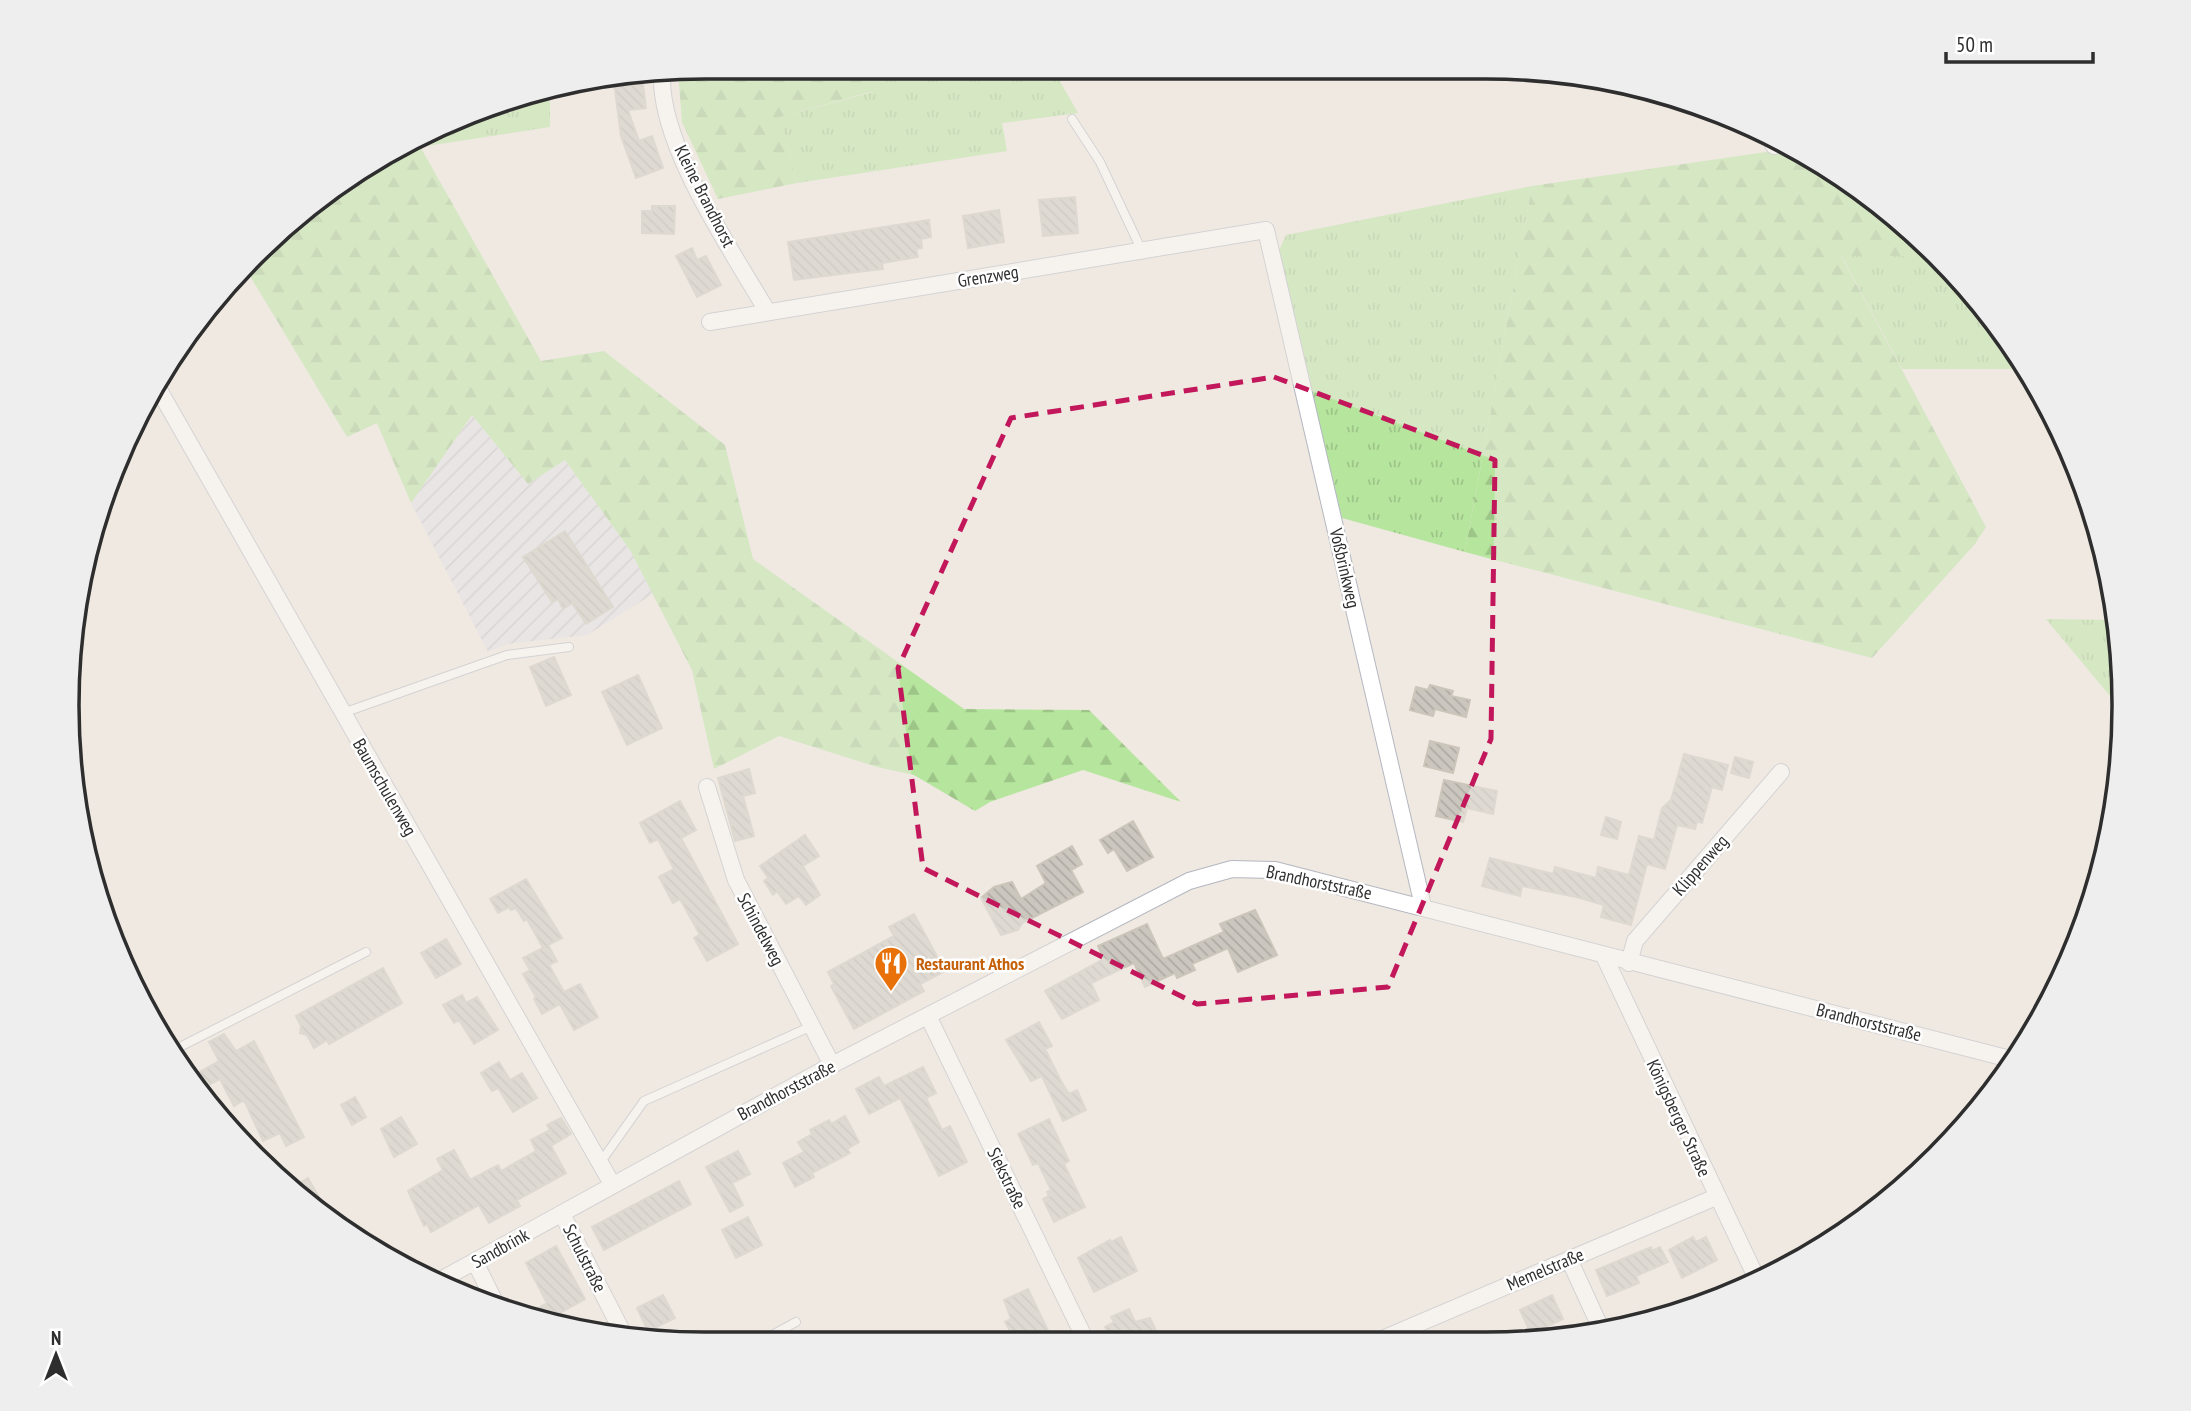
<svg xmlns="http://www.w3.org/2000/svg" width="2191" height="1411" font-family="'PT Sans Narrow',sans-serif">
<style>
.industrial{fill:url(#industrial-furrows)}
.grass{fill:url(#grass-tufts)}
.forest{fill:url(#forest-firs)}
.building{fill:url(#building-back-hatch);stroke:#cbc5ba;stroke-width:2}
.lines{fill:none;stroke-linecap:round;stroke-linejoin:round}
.service-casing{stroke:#b4b7c1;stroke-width:10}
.minor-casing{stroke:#b4b7c1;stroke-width:18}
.service{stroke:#fff;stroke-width:8}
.minor{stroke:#fff;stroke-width:16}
.marked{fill:none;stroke:#c2185b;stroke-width:5;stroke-dasharray:14 9;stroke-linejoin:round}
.labels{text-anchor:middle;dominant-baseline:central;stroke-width:5;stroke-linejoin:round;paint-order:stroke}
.street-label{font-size:18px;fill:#2e2e2e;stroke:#fff}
.food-label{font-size:18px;font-weight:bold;fill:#c56008;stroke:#fff;text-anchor:start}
.rim{fill:none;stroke:#2e2e2e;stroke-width:3.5}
</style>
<defs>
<pattern id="industrial-furrows" width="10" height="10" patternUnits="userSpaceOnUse" patternTransform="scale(1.75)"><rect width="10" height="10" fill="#e3e1e8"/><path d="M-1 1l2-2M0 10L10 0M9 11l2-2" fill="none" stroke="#c3c1c7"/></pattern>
<pattern id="grass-tufts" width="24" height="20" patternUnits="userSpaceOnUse" patternTransform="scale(1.75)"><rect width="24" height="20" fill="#b6e59e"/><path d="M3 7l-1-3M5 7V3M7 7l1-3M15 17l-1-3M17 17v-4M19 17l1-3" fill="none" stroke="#9dc588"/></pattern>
<pattern id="forest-firs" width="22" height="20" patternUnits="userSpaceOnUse" patternTransform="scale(1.75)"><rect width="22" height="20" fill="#b6e59e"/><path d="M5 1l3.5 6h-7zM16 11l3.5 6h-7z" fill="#9dc588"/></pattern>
<pattern id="building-back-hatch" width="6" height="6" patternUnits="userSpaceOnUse" patternTransform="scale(1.75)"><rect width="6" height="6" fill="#cbc7bf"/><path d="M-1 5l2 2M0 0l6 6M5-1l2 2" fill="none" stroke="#afaba4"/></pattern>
</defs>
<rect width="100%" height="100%" fill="#efe9e1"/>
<path class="industrial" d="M472,415L528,484L565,460L630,550L653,594L587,635L508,644L488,652L411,503Z"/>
<path class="grass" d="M863,67L1053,69L1078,113L1002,123L1007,151L797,183L780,117L873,92Z
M550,92V127L420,147L417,141L500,100Z
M1532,186L1465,552L1342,518L1278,253L1286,235Z
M1841,255L1936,256L1966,284L2027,369H1902Z
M2046,619L2118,620L2122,710L2119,707Z"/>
<path class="forest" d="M706,67H863L874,91L780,117L797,183L718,199L682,122L678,71Z
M1767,136L1875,199L1936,256H1841L1986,527L1975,544L1872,658L1465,552L1532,186L1773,151Z
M417,141L541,361L604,351L725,445L753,559L964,709L1089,710L1181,802L1083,770L990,802L975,811L914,775L877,767L779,736L714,769L692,670L630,550L565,460L528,484L472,415L411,503L377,423L347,437L247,271L350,174Z"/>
<path class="building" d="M642,77L646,108L628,110L639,141L652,136L663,168L636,178L621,136L614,82Z
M1075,197L1078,233L1043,236L1039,200Z
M652,206H675L674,234L642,233V211H652Z
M999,210L1004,242L968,248L963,216Z
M929,220L931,237L921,239L922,248L916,249L918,257L882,263L883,269L794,280L788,242Z
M692,248L697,260L706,256L721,285L697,297L676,256Z
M565,531L613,607L586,624L572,603L563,609L558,599L552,602L523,557Z
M554,657L571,695L546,706L530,667Z
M638,675L662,728L627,745L602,692Z
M1430,685L1453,691L1451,696L1470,700L1466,717L1435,709L1433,716L1410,710L1416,687L1428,690Z
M1430,741L1459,748L1453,773L1424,766Z
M1684,754L1728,765L1722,790L1712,787L1702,823L1697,821L1695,829L1677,825L1665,869L1647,864L1631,925L1601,917L1604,905L1576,897L1522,886L1520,896L1482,886L1490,858L1553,874L1555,867L1596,878L1598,867L1629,875L1639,836L1654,840L1662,808L1671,800Z
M1735,757L1753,762L1749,778L1731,773Z
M749,769L755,793L743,796L754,836L735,841L718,778Z
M1444,780L1497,791L1493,814L1467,808L1463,822L1436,816Z
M680,801L696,830L681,838L738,944L707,961L694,938L700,935L680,899L673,903L659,877L674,869L658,839L650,843L640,823Z
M1606,817L1621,822L1617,839L1601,835Z
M1133,821L1153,857L1127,871L1114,849L1108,853L1100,840Z
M805,835L819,856L803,866L820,895L806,905L799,896L786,904L777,891L773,895L764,881L768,878L760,866Z
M1072,846L1082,864L1071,870L1083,892L1022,923L1018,930L1001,935L981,898L994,887L1012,882L1021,899L1046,883L1037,866Z
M526,879L562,938L548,945L557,961L549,965L564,992L580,984L598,1017L574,1030L560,1004L542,1014L534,999L536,997L523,974L530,970L523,958L543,948L527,919L524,921L516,908L511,910L509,907L498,913L490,899Z
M1255,910L1277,955L1238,972L1228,948L1192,964L1195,970L1177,978L1175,973L1145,987L1134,963L1091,983L1099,1000L1062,1019L1045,991L1104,959L1098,946L1147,924L1163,959L1224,932L1220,924Z
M914,914L945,971L920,984L924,991L854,1029L831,986L834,984L828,972L894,936L889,927Z
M446,939L461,964L436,978L421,953Z
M383,968L402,1003L329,1044L327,1040L314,1048L307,1035L300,1033L301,1026L296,1016Z
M462,995L466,1003L477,997L498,1030L474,1044L459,1020L454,1023L443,1005Z
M1039,1022L1052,1046L1045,1049L1061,1081L1069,1094L1077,1090L1086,1110L1063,1121L1042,1076L1031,1081L1006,1040Z
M224,1034L236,1051L254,1041L304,1137L286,1146L280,1133L263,1141L244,1100L234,1106L220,1079L205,1087L198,1073L219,1061L209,1042Z
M499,1062L510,1080L522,1073L537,1098L513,1112L498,1088L492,1091L481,1073Z
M923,1067L936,1093L926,1098L942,1130L950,1126L967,1162L939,1176L900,1098L869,1114L856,1089L879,1077L884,1086Z
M355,1097L366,1117L352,1125L341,1105Z
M845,1116L859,1142L847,1149L850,1153L812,1173L814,1177L795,1187L783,1163L804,1152L798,1142L812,1134L810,1130L829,1120L831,1124Z
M401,1117L417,1144L394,1157L381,1129Z
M561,1118L571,1134L551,1146L566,1173L517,1200L520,1206L489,1223L479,1205L431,1232L427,1224L424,1226L408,1191L443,1170L437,1159L454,1150L470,1180L498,1165L501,1171L536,1151L531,1140L550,1130L547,1125Z
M1049,1119L1069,1161L1064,1164L1085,1207L1054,1222L1043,1199L1049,1196L1047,1192L1051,1190L1038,1163L1033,1165L1018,1134Z
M738,1151L750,1174L732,1183L743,1205L730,1212L706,1167Z
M308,1178L332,1220L331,1221L316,1212L292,1187Z
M679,1181L691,1204L604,1250L592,1227Z
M748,1217L762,1245L736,1258L722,1230Z
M1121,1237L1137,1271L1094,1292L1078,1258L1110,1240L1111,1242Z
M1693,1237L1696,1242L1706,1237L1717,1260L1682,1278L1669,1250Z
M556,1246L585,1299L560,1313L566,1324L544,1318L538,1308L547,1303L526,1263Z
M1651,1247L1652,1251L1660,1247L1668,1262L1636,1276L1639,1283L1607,1296L1596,1270Z
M1028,1289L1053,1341H1016L1005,1322L1011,1319L1004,1300Z
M663,1295L675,1318L648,1331L637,1308Z
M1552,1295L1563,1319L1531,1334L1520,1310Z
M1129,1309L1135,1322L1150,1318L1161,1341H1112L1105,1327L1114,1322L1111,1317Z"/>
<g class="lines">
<defs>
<path id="service" d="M1072,119L1100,162L1142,251
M343,713L507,655L569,647
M170,1052L366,952
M600,1163L644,1101L812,1026
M763,1340L796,1322"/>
<path id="minor" d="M662,74C659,145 731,249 767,311
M1770,138L1774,146
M710,322L1266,230L1423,906
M159,390L612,1184
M707,787L736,880L832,1065
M1604,956L1757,1279
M1629,963L1635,941L1781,772
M928,1016L1086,1341
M562,1214L626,1339
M1569,1259L1602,1331
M475,1262L497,1306
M437,1282L832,1065L1189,881L1232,869L1275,870L2014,1060
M1375,1342L1716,1197"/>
</defs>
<use href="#service" class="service-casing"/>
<use href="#minor" class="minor-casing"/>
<use href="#service" class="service"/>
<use href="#minor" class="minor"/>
</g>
<path d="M0 0H2191V1411H0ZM1274,377L1495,460L1491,739L1388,987L1197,1004L923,868L898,668L1011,418Z" fill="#efe9e1" fill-opacity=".55" fill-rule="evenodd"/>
<path class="marked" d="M1274,377L1495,460L1491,739L1388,987L1197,1004L923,868L898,668L1011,418Z"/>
<defs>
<symbol id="restaurant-pin" viewBox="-11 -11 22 30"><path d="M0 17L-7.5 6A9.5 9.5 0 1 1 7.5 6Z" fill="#e8710a" stroke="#fff"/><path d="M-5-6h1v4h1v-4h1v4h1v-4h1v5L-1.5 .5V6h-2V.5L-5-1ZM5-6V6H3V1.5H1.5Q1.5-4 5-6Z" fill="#fff"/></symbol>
</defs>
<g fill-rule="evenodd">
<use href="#restaurant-pin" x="872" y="944" width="38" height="52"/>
</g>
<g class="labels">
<g class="street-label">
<text transform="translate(705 196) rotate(63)">Kleine Brandhorst</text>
<text transform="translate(988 276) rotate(-9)">Grenzweg</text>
<text transform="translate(1345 568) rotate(77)">Voßbrinkweg</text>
<text transform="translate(385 787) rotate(60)">Baumschulenweg</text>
<text transform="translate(1700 865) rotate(-49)">Klippenweg</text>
<text transform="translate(1319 882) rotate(12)">Brandhorststraße</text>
<text transform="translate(761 929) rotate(62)">Schindelweg</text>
<text transform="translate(1869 1022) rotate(14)">Brandhorststraße</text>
<text transform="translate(786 1090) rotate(-28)">Brandhorststraße</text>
<text transform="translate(1679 1118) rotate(65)">Königsberger Straße</text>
<text transform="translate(1007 1178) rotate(64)">Siekstraße</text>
<text transform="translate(500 1248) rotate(-29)">Sandbrink</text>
<text transform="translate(585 1258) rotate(63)">Schulstraße</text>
<text transform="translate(1545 1269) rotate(-23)">Memelstraße</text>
</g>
<g class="food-label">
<text x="916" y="963">Restaurant Athos</text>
</g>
</g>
<path d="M0 0H2191V1411H0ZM705 79H1486A626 626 0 0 1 2112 705V706A626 626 0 0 1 1486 1332H705A626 626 0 0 1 79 706V705A626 626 0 0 1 705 79Z" fill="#eee" fill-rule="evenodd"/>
<path class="rim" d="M705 79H1486A626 626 0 0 1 2112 705V706A626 626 0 0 1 1486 1332H705A626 626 0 0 1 79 706V705A626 626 0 0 1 705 79Z"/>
<g transform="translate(56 1355)" stroke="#ffffff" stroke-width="5" paint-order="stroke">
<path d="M0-5L12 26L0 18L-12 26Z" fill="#2e2e2e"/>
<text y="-10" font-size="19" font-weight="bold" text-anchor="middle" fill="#2e2e2e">N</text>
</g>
<path d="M1946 52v10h147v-10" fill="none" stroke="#2e2e2e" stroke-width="3.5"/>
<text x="1956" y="52" font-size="21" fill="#2e2e2e" stroke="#ffffff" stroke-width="5" paint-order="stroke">50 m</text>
</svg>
